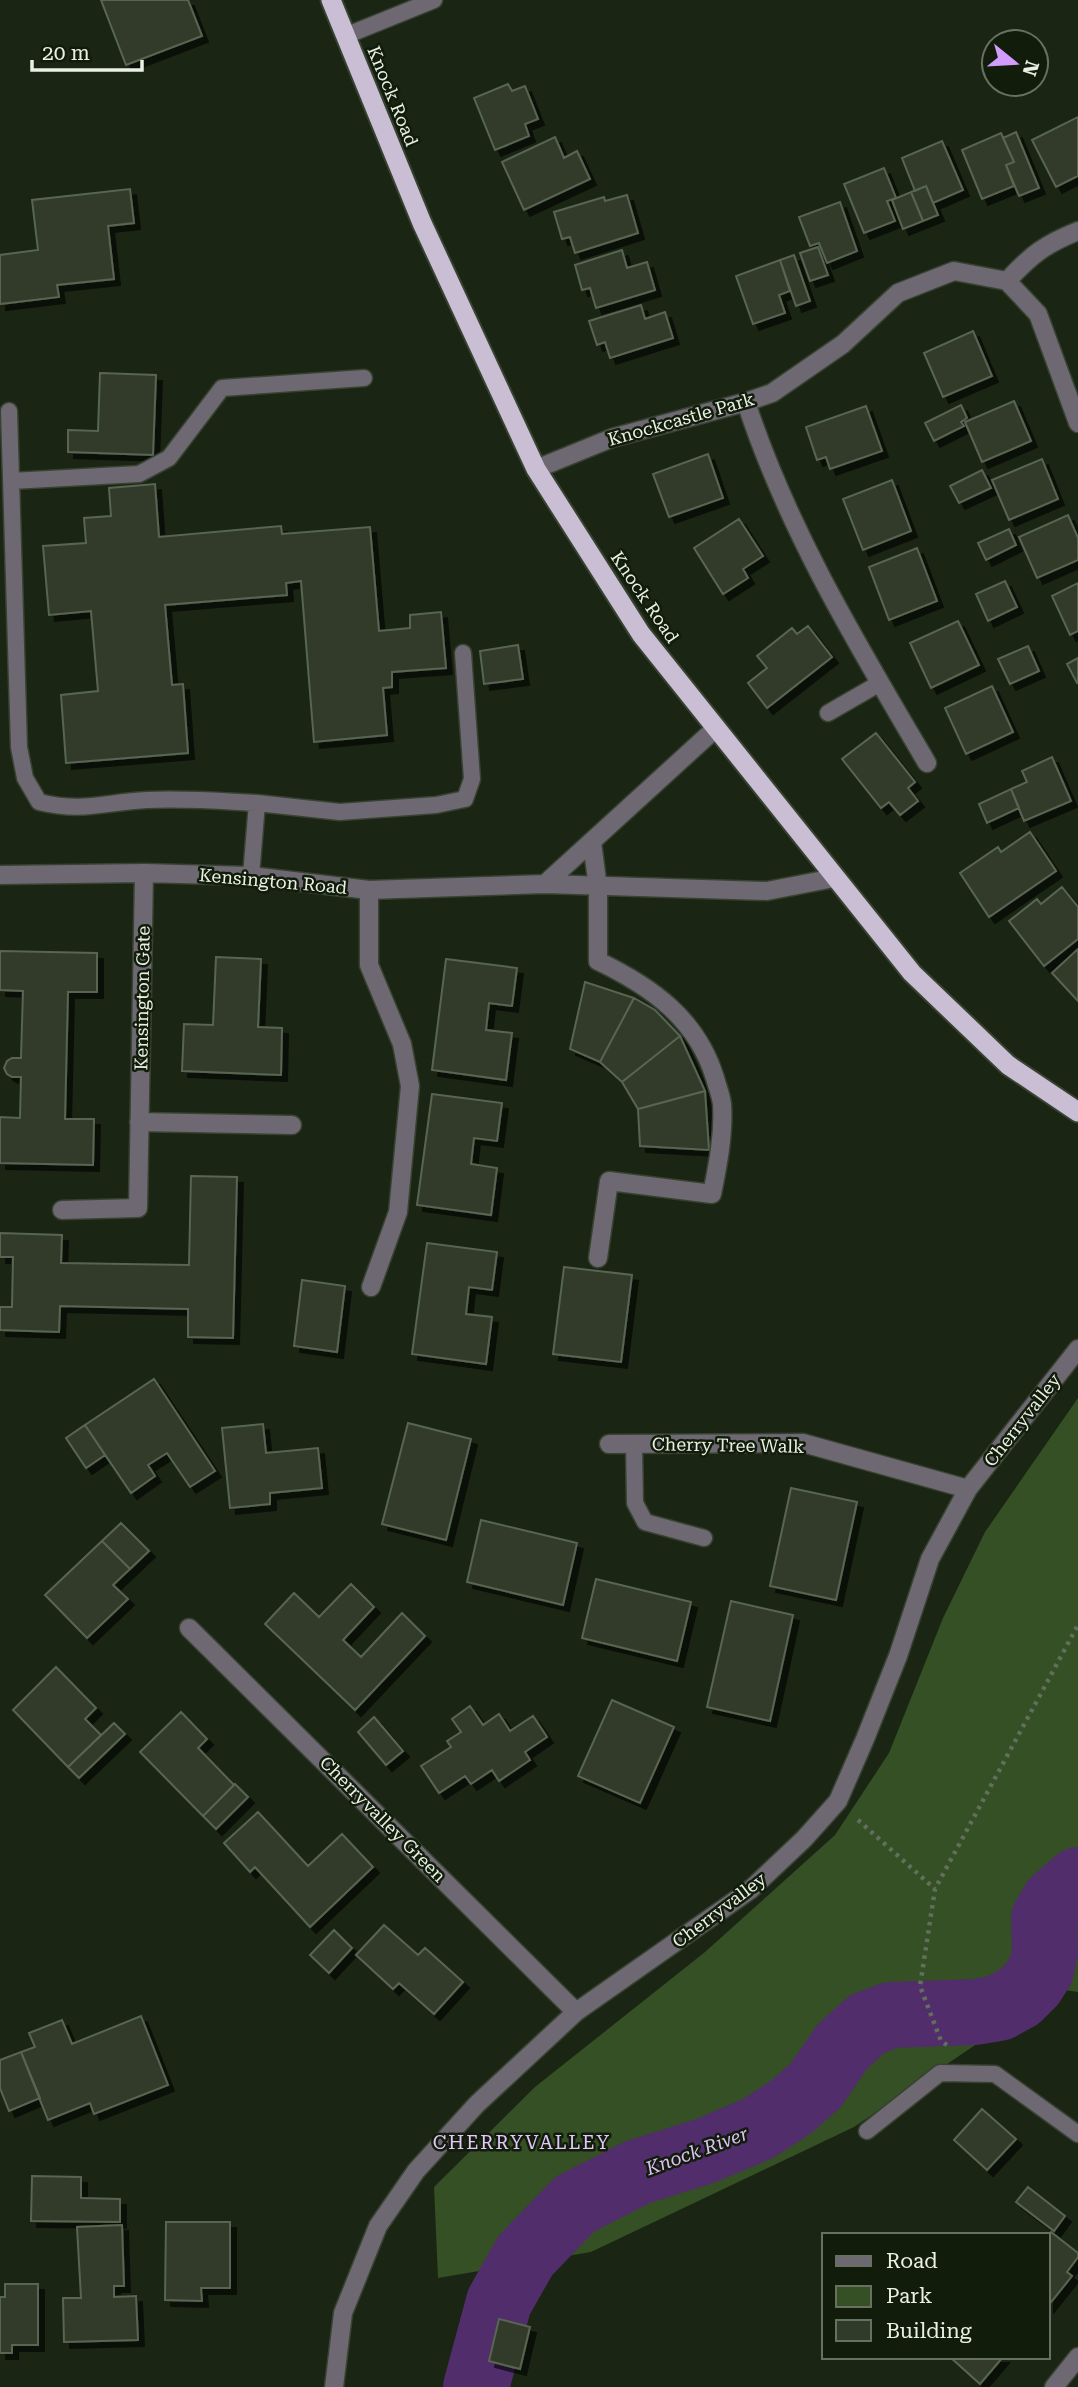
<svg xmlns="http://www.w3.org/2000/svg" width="1078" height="2387" font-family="'Roboto Serif',serif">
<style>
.green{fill:#345024}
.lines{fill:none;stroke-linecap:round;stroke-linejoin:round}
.river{stroke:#512d6b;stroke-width:66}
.building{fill:#303b29;stroke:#586552;stroke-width:2;filter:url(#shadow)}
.service-casing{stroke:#374231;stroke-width:19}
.minor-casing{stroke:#374231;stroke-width:21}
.trunk-casing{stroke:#374231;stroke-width:23}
.path{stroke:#646e5f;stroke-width:4.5;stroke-dasharray:3.5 5;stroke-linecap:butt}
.service{stroke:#6d6871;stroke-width:16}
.minor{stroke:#6d6871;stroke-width:18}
.trunk{stroke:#c9bed3;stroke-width:19}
.labels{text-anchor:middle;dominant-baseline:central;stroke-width:5;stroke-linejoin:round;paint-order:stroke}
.street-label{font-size:18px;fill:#e9f1e5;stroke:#111c0b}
.neighbourhood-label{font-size:19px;letter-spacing:2px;fill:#e4c7fd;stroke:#111c0b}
.water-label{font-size:19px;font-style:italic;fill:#ddbff6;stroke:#111c0b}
</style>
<defs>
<filter id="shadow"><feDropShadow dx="6" dy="6" stdDeviation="0" flood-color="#0009"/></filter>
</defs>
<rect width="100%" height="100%" fill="#1a2514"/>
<path class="green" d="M1078,1398V1992L1058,1989L854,2127L591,2252L438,2278L434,2187L535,2087L705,1952L835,1835L889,1753L943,1618L985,1532Z"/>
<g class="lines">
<path class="river" d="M476,2387L499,2302L525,2256L575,2204L638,2172L705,2151L759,2128L791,2107L815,2086L842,2047L867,2024L891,2015L975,2012L999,2008L1019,1997L1032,1984L1041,1970L1045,1952L1044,1918L1054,1901L1078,1880"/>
</g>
<path class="building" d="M101,0H188L202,36L126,65Z
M508,84L512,91L525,86L538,119L525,124L529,136L495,150L474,98Z
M1078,117V176L1056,187L1032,140Z
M1016,132L1039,188L1019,196L1006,165L1014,162L1003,138Z
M1001,133L1014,162L1006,165L1014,186L982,199L962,150Z
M555,137L564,158L577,151L590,179L524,210L502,162Z
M942,141L963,190L933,203L926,186L915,191L902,158Z
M884,168L896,198L887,201L895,221L864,233L844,184Z
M926,186L938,215L923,221L911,192Z
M130,189L134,223L108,226L114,279L57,285L59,297L0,304V255L38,250L32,200Z
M911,192L923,221L903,229L892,200Z
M627,195L638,233L575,253L570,237L562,239L554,212L604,197L605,201Z
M840,202L857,251L827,263L819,243L810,246L799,217Z
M818,247L828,275L810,281L800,253Z
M622,250L627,268L647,262L655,290L596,308L590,288L582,290L575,265Z
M794,255L810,301L796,306L780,260Z
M780,260L790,291L779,295L785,313L753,324L736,276Z
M641,305L645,319L665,312L673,338L610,358L605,342L597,345L589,321Z
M973,331L992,376L943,397L924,353Z
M100,373L156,375L153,455L68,452V430L98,431Z
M1014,401L1031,441L982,462L965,422Z
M961,405L967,418L961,422L964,426L934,441L925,423Z
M866,406L882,451L830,469L826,457L817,460L806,427Z
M708,454L723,498L669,517L653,474Z
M1042,459L1058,499L1009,520L992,480Z
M982,470L991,488L959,503L950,486Z
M892,480L911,531L863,550L843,499Z
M155,484L159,537L281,526L282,534L370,527L379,631L410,628V615L441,612L446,668L392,672V687L383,688L387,735L314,742L301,581L286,583L287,595L165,605L172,685L183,684L188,753L66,763L61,695L98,691L91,611L49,615L43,546L86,543L84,518L111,516L109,488Z
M1068,515L1078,538V560L1037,578L1019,537Z
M739,519L763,556L743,569L748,578L723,594L694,548Z
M1009,529L1016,545L986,560L978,543Z
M917,548L937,601L889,620L869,567Z
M1005,581L1017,607L988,621L976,594Z
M1078,583V631L1070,635L1052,596Z
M958,621L979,665L931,688L910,643Z
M808,626L832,657L767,708L748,683L767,668L757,656L792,628L797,634Z
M518,645L523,679L484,684L480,651Z
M1028,646L1039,671L1010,684L998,659Z
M1078,658V683H1077L1067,664Z
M992,686L1013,732L966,754L945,708Z
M876,733L915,782L908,788L918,801L900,815L889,802L881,808L842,759Z
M1052,757L1071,801L1024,821L1011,789L1027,782L1022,771Z
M1011,789L1019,808L987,823L979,804Z
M1030,832L1056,871L989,917L960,873L998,847L1001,852Z
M1062,887L1078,907V939L1044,966L1009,921L1037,899L1041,904Z
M1078,949V1001L1052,973Z
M0,951L97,953V992H68L65,1119H94L93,1165L0,1163V1117L20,1118L21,1077H12L7,1074L4,1068L7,1061L12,1058H21L23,991L0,990Z
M216,957L261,959L258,1027L282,1028L281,1075L182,1071L184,1024L213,1025Z
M446,959L517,968L512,1006L489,1003L486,1030L512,1033L506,1080L432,1070Z
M585,982L634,998L600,1062L570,1049Z
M634,998L655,1010L680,1036L622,1082L600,1062Z
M680,1036L705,1091L638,1109L622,1082Z
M705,1091L709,1150L640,1146L638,1109Z
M432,1094L502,1103L497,1141L474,1138L471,1164L497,1168L491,1215L417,1205Z
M191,1176L237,1177L233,1338L188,1337V1309L60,1306L59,1332L0,1330V1307H12L13,1257H0V1233L62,1235L61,1263L189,1265Z
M427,1243L497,1252L492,1290L469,1287L466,1314L492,1317L486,1364L412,1354Z
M564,1267L632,1275L621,1362L553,1354Z
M302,1280L345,1286L337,1352L294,1346Z
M154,1379L215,1471L190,1487L167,1453L148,1465L155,1476L131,1493L85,1425Z
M408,1423L471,1439L446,1540L382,1524Z
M263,1424L266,1453L318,1448L322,1488L270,1493V1504L230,1508L222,1428Z
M85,1425L105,1455L86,1468L66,1438Z
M791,1488L857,1502L836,1600L770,1586Z
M481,1520L577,1543L563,1605L467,1582Z
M121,1523L149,1551L130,1569L102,1541Z
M102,1541L130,1569L113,1585L128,1599L87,1638L45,1595Z
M596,1579L691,1602L677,1661L582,1638Z
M351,1584L374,1607L343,1640L361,1657L402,1613L425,1636L355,1710L265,1624L294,1593L319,1617Z
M731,1601L793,1615L770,1721L707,1707Z
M56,1667L96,1708L85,1719L101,1735L68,1767L13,1710Z
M612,1700L674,1727L640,1803L578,1776Z
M470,1706L483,1725L499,1714L510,1731L533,1716L547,1737L525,1752L530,1760L499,1781L492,1770L471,1784L465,1776L439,1793L421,1766L451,1747L447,1741L461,1732L452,1719Z
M181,1712L207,1739L198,1748L234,1785L203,1816L140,1752Z
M374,1717L403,1751L386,1765L358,1732Z
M114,1723L125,1734L79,1778L68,1767Z
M235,1784L248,1797L216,1829L203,1816Z
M258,1812L308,1866L342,1834L373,1867L310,1927L255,1867L250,1872L224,1843Z
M384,1925L418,1955L425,1948L463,1982L434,2014L399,1983L393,1989L356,1955Z
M334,1930L352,1948L329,1973L310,1955Z
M141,2016L168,2085L94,2114L90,2103L48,2120L21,2052L35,2047L29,2033L62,2020L72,2044Z
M21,2052L40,2098L9,2111L0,2088V2060Z
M982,2109L1016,2139L987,2170L954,2140Z
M32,2176L81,2177V2198L120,2199V2222L31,2221Z
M1028,2187L1065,2216L1054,2231L1016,2202Z
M166,2222H230V2288H201L202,2301L165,2300Z
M122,2225L124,2286H114V2297L136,2296L138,2340L64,2342L63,2298H81L77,2227Z
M1051,2232L1078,2253V2257L1067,2272L1072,2276L1048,2306V2235Z
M5,2284H38V2345H12V2353H0V2297H5Z
M499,2319L530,2327L520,2369L489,2361Z
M950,2357H1003L980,2384Z"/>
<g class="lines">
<defs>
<path id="service" d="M345,36L434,0
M9,411L19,747L25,778L39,802C84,813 105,802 147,800C184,798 220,801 257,803L251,876
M11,481L139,474L169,458L222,388L364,378
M828,713L880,683
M257,803L340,812L436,805L465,799L472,779L463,653
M634,1444L635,1503L645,1522L704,1538
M867,2131L940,2073L995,2074L1078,2134"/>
<path id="minor" d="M1007,281C1031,255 1045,244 1078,231
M746,402C788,531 859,647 927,763
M536,469L612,438L746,402L772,393L843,344L898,293L954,271L1007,281L1038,314L1078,423
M592,842L598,888V961C652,987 697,1019 715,1078C717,1086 721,1095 722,1104C724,1134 718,1164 712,1194L609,1181L598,1258
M0,875L144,873L251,876L369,890L545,884L767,891L834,878
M545,884L716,728
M369,890V965L402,1044L410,1086L398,1212L371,1287
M139,1122L292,1125
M62,1210L138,1208L144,873
M609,1444L803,1443L968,1489
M189,1628L576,2012
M334,2387L343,2313L378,2226L416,2171L477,2104L576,2012L750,1890L804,1839L838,1801L865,1739L898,1656L930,1559L968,1489L1078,1349
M1054,2387L1078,2357"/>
<path id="trunk" d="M331,0L422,223L536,469L641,634L912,973L1008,1065L1078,1112"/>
</defs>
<use href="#service" class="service-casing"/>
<use href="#minor" class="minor-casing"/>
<use href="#trunk" class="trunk-casing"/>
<path class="path" d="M858,1820L935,1889
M947,2045L941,2041L920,1986L935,1889L1078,1625"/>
<use href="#service" class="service"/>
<use href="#minor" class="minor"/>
<use href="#trunk" class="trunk"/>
</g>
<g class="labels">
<g class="street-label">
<text transform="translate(393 96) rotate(68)">Knock Road</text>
<text transform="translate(681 419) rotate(-16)">Knockcastle Park</text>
<text transform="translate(645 597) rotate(56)">Knock Road</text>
<text transform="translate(273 881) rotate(5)">Kensington Road</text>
<text transform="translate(142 998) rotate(-89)">Kensington Gate</text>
<text transform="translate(1022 1420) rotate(-52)">Cherryvalley</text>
<text transform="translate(728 1445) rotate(1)">Cherry Tree Walk</text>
<text transform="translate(383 1819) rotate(45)">Cherryvalley Green</text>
<text transform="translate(719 1910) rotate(-37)">Cherryvalley</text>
</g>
<g class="neighbourhood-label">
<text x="522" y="2142">CHERRYVALLEY</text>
</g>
<g class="water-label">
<text transform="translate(697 2151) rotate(-20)">Knock River</text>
</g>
</g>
<rect x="822" y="2233" width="228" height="126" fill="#111c0b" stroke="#677162" stroke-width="2"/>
<rect x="836" y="2256" width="35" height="10" fill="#6d6871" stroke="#677162" stroke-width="2"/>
<text x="886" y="2268" font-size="21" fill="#e9f1e5">Road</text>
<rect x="836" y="2286" width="35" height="21" fill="#345024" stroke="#677162" stroke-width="2"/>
<text x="886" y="2303" font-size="21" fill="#e9f1e5">Park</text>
<rect x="836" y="2320" width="35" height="21" fill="#303b29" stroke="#677162" stroke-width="2"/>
<text x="886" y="2338" font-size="21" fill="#e9f1e5">Building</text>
<g transform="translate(1015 63) rotate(108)"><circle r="33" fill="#111c0b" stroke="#677162" stroke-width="2"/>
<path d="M0-5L12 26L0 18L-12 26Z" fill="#d29cfd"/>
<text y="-10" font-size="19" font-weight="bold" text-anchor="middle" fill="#e9f1e5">N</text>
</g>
<path d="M32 60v10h110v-10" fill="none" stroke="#e9f1e5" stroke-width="3.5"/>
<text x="42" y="60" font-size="21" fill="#e9f1e5" stroke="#111c0b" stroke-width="5" paint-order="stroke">20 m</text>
</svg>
